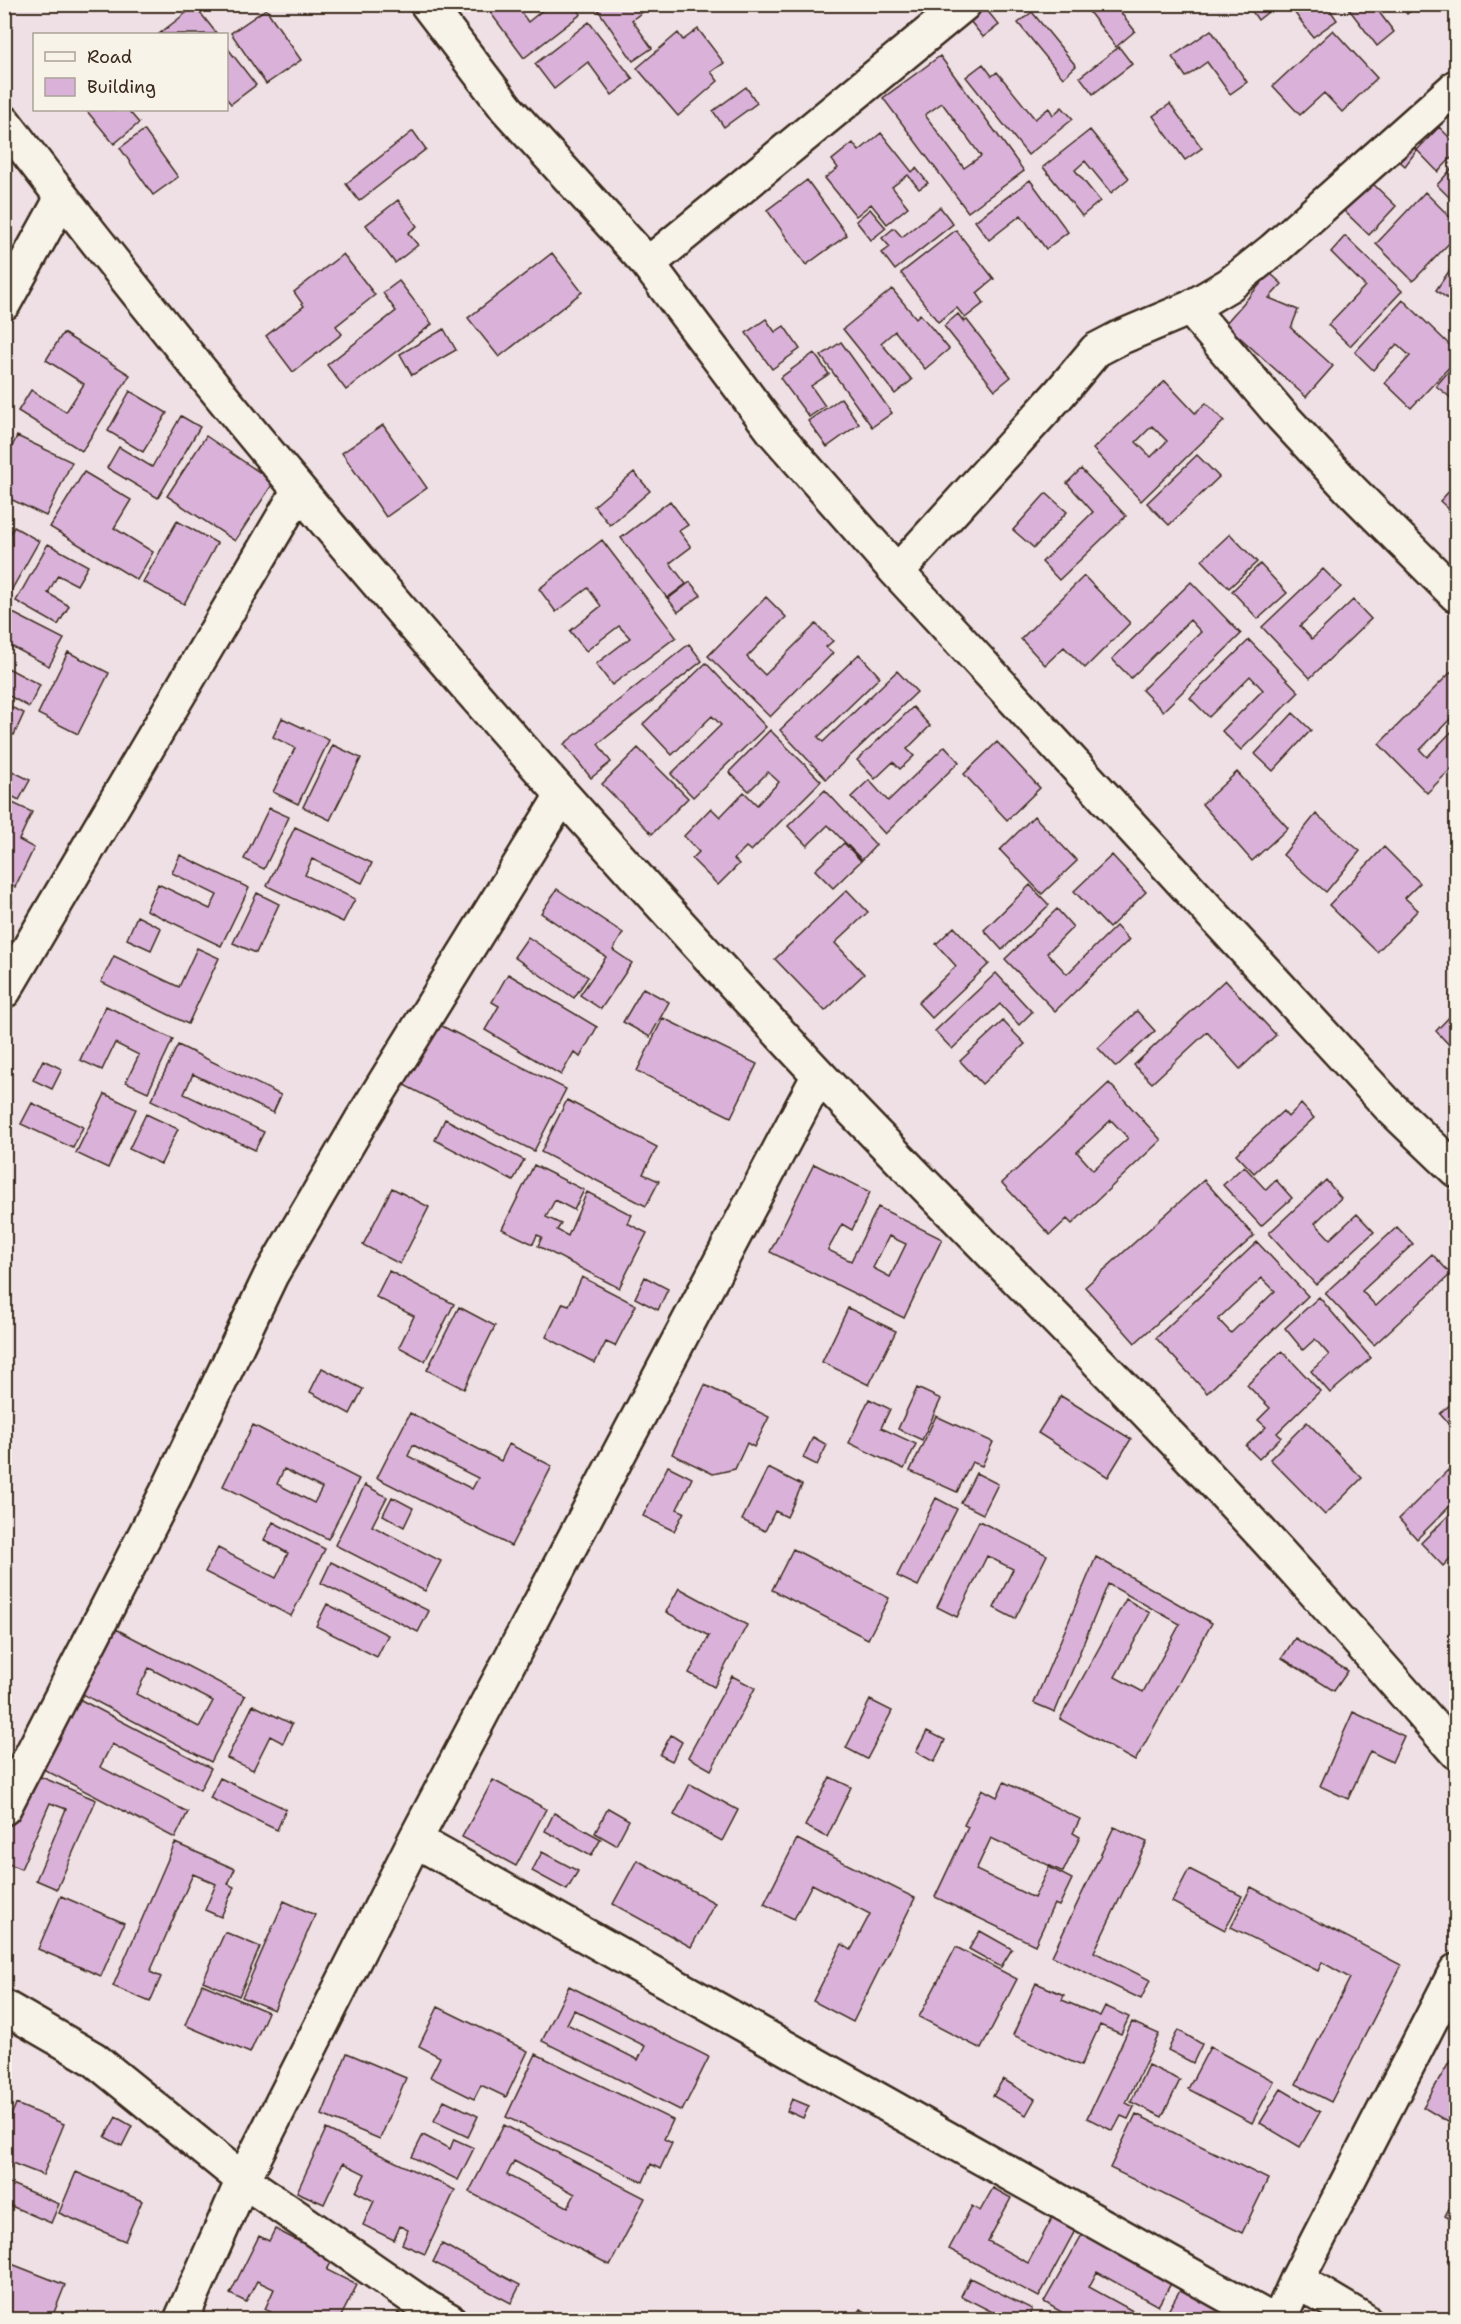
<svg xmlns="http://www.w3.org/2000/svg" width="1461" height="2324" font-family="'Shantell Sans',sans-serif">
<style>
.building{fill:#dab2d9;stroke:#3b2a1e;stroke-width:1.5;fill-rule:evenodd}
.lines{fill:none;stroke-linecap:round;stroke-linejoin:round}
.minor-casing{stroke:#3b2a1e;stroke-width:38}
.minor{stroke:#f7f3e8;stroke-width:33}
</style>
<rect width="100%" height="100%" fill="#eee0e4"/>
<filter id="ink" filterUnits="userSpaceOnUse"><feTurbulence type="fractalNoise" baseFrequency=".0167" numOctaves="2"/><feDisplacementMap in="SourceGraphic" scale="12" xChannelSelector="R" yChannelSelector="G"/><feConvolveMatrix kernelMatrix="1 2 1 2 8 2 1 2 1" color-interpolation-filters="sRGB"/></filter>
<g filter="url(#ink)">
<path class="building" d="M484,4H515L528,22L544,9L541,4H573L581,14L524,58Z
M606,4H653L632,20L652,48L633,61L598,10Z
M1083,4H1114L1135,31L1116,47Z
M1247,4H1278L1258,20Z
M1288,4H1326L1337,20L1313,37Z
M1345,4H1373L1394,32L1377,46Z
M1400,4H1419L1407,14Z
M195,6L217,34H159Z
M985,8L999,25L983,37L970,21Z
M266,9L301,60L266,84L231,33Z
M1032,12L1076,66L1063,78L1018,23Z
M589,22L633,79L612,95L588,62L554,89L535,64Z
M698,29L724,63L711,72L718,81L678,116L637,68L678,33L683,40Z
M1211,30L1247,82L1230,94L1207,62L1186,77L1172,57Z
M1333,30L1377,78L1342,112L1324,93L1300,115L1273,86Z
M226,46L256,85L231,104L226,98Z
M1119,47L1132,64L1093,94L1080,77Z
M940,56L1024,171L968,212L883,98ZM942,103L981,156L964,168L925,115Z
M983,64L992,76L997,72L1035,119L1049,108L1053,115L1062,107L1073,119L1028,155L966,77Z
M746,87L757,103L724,127L713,111Z
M1170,104L1202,148L1185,160L1153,116Z
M86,110H128L139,123L114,144Z
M1439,127L1456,144V153L1438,172L1417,150Z
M144,130L178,177L153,195L120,148Z
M1090,130L1129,178L1111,193L1085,161L1075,170L1100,201L1082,216L1043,167Z
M413,131L426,149L359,201L346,184Z
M881,133L912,172L916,168L928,183L919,189L908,175L892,187L908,207L887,224L871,204L856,216L825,178L838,168L832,160L853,143L859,151Z
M1413,144L1417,150L1405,166L1397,159Z
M1456,164V204L1437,185Z
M807,180L847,235L806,265L767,210Z
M1030,180L1068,232L1046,249L1021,215L989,240L975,221Z
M1369,180L1396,206L1369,235L1342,209Z
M1425,192L1456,223V236L1413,281L1376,244Z
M398,200L417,226L408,233L418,245L395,263L366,225Z
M940,207L953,224L895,270L882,253L890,247L882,238L894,228L902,237Z
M870,209L886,228L871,240L856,221Z
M956,230L994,279L977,293L984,303L965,318L957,308L938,322L901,273Z
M1345,236L1402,291L1350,346L1328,325L1365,286L1331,252Z
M552,253L582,292L499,357L468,318Z
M343,254L375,295L336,326L342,334L293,372L266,336L304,306L294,292Z
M1454,264L1456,266V305L1436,290Z
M1270,273L1282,284L1269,298L1298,310L1291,328L1333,366L1306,397L1225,324Z
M399,281L432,324L346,390L327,365L396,311L383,293Z
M892,289L916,318L920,314L949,349L925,369L895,331L881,343L912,380L895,394L843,329Z
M1403,300L1456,351V360L1411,408L1385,383L1410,356L1397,344L1373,370L1355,352Z
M958,314L964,322L967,320L1011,377L995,390L944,326Z
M766,319L775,332L784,326L800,349L772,369L746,333Z
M444,329L456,350L412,375L400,354Z
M63,333L130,375L82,451L18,411L31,390L66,412L84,384L46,360Z
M841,342L892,413L872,427L821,356Z
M814,353L829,374L811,386L825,406L809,417L780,378Z
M1454,365L1456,367V402L1436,386Z
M1165,381L1195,413L1206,403L1224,421L1141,501L1093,449ZM1152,426L1167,441L1151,457L1136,442Z
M130,391L167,413L143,452L108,431Z
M841,398L859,424L827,447L808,421Z
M181,416L200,427L158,498L107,468L119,447L152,467Z
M383,425L427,488L386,517L342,453Z
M17,436L72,462L46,516L4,496V448L10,451Z
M206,436L274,482L235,541L167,496Z
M1197,455L1219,477L1169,525L1147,503Z
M1081,469L1126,516L1059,580L1042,562L1093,512L1067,483Z
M84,472L131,500L114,528L153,552L137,580L50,527Z
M634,472L650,491L610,525L594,506Z
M1456,484V516L1440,501Z
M1046,493L1067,512L1034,548L1013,530Z
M670,501L688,525L679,531L691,547L670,563L686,584L667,598L621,538Z
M177,521L217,543L184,604L143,582Z
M14,527L39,541L7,598L4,596V544Z
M1230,534L1257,562L1229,588L1202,560Z
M602,540L676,637L612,685L596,664L630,638L619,626L586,651L570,631L601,606L588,588L556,612L539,589Z
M48,544L88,566L77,585L58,575L48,593L69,606L58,625L16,601Z
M1260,564L1287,593L1258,619L1232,591Z
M1323,569L1341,587L1300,626L1312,639L1353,600L1371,619L1310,678L1262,627Z
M1084,576L1130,623L1085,668L1064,647L1045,665L1021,639Z
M690,582L701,595L678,612L668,599Z
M1191,582L1241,634L1163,711L1142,690L1201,632L1190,620L1131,678L1112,659Z
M766,597L786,617L747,657L765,675L816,624L833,641L826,647L833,653L770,717L708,656Z
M9,611L64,639L49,666L11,646L4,658V619Z
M1249,640L1299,692L1241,750L1222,731L1263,690L1250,676L1209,717L1190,698Z
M689,644L702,661L598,744L611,762L591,778L564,744Z
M68,652L109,673L78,734L38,714Z
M859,654L880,677L818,737L823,742L897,671L917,692L826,779L780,730Z
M706,663L766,727L693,797L671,774L721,725L712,716L672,755L643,724Z
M4,666L40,685L29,707L4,693Z
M1456,667V713L1420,750L1427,757L1456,727V764L1427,793L1379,744Z
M4,704L24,713L14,735L4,731Z
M913,707L930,726L907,749L914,756L900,769L893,762L875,779L857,760Z
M1293,713L1311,730L1273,771L1255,754Z
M282,718L329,740L298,804L273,792L295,748L273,737Z
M770,730L821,781L751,851L746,847L734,859L739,864L718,885L692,859L699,852L684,836L711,808L720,817L744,792L757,805L779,782L768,772L749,791L729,772Z
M997,742L1040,788L1007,820L964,774Z
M333,745L361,758L330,820L303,807Z
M945,746L959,762L885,834L851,797L869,780L888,801Z
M638,748L688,798L652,834L602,784Z
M4,767L30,780L19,800L4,792Z
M1237,772L1288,828L1252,861L1202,804Z
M825,790L876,845L862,860L828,825L807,846L788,826Z
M4,799L32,812L19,840L34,848L15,887L4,882Z
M269,808L289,817L264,869L244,859Z
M1316,814L1360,851L1326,892L1283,855Z
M1034,816L1077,861L1042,894L1000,850Z
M295,827L372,863L362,883L312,859L305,875L355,899L343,922L267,886Z
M844,843L861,861L833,888L815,870Z
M1384,847L1420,883L1405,898L1418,910L1377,952L1329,905Z
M180,855L249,888L221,946L146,910L158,884L210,909L217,895L172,873Z
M1112,855L1146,892L1109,928L1074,891Z
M1030,885L1049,905L1002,950L984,930Z
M557,889L623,933L613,950L632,963L601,1009L580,995L606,957L541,913Z
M847,890L868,912L835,943L864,974L825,1011L775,959Z
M257,893L279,904L256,953L233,943Z
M4,897L12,902L4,916Z
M1057,909L1073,927L1047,953L1067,974L1116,926L1129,940L1055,1011L1005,959Z
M137,916L161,928L151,950L127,939Z
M954,927L989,964L932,1018L918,1003L956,966L936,944Z
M528,937L588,977L574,998L514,957Z
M197,948L219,958L188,1024L101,982L114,956L179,987Z
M996,973L1032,1012L1019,1025L1000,1004L952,1049L935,1031Z
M508,974L597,1027L580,1057L574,1052L561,1075L485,1030L499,1006L492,1002Z
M1225,980L1276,1035L1240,1069L1207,1032L1152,1083L1134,1065Z
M643,988L669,1002L650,1037L623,1022Z
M106,1006L173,1039L148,1092L126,1082L139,1055L115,1043L102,1070L80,1060Z
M1456,1010V1052L1436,1031Z
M1137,1011L1155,1031L1116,1067L1098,1048Z
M663,1018L757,1064L731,1117L637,1071Z
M1003,1021L1025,1044L982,1084L960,1061Z
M434,1022L566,1089L534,1151L402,1084Z
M178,1045L281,1095L273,1113L193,1074L184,1094L264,1132L255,1150L151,1100Z
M43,1060L62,1069L52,1089L33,1080Z
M1109,1083L1161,1140L1072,1224L1067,1219L1050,1235L1002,1183ZM1111,1120L1128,1138L1093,1170L1077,1152Z
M105,1094L136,1109L108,1168L76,1153Z
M567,1100L657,1147L643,1174L659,1181L646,1206L541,1152Z
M32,1103L83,1127L73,1148L21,1124Z
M1301,1104L1314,1118L1254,1173L1236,1154L1283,1111L1288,1117Z
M146,1114L178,1129L161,1164L129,1149Z
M445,1119L524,1160L513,1181L435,1140Z
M814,1164L870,1192L852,1230L842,1224L828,1250L851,1261L878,1207L942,1239L904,1318L770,1252ZM889,1236L906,1244L890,1277L873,1268Z
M534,1165L584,1190L574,1210L555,1200L546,1217L561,1224L557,1230L568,1236L587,1192L632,1215L627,1223L647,1233L619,1288L538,1246L542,1237L537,1235L533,1244L502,1229Z
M1244,1166L1266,1190L1276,1180L1292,1198L1261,1226L1223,1185Z
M1204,1180L1254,1236L1135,1343L1085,1287Z
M1326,1180L1341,1198L1315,1223L1330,1239L1357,1214L1374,1232L1316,1285L1269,1233Z
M392,1188L429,1207L400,1264L363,1245Z
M1397,1227L1413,1244L1362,1291L1376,1306L1432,1254L1451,1274L1374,1345L1325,1293Z
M1257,1242L1308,1296L1207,1393L1156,1338ZM1262,1278L1275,1291L1231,1333L1218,1319Z
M389,1271L454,1304L425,1361L399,1347L414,1316L376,1297Z
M582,1277L636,1305L615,1346L606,1342L595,1363L546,1337L563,1303L569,1305Z
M645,1277L668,1289L658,1310L635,1298Z
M1319,1297L1371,1358L1330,1393L1311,1371L1329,1355L1315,1339L1303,1350L1285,1328Z
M459,1307L495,1326L464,1389L427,1370Z
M848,1308L896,1331L869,1385L822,1362Z
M1282,1351L1320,1391L1277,1433L1281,1437L1259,1459L1246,1446L1266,1427L1258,1420L1270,1408L1247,1385Z
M322,1368L363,1389L350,1414L310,1392Z
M705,1385L769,1417L754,1447L747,1443L735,1469L713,1474L672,1454Z
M917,1388L941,1399L922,1440L898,1429Z
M1061,1396L1131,1439L1108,1477L1038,1433Z
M869,1399L890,1409L881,1428L916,1444L904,1469L849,1443Z
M1456,1399V1432L1440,1414Z
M410,1413L501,1461L509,1444L552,1466L511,1546L377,1478ZM413,1445L478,1478L472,1489L408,1456Z
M936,1416L993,1442L982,1466L972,1462L957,1492L910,1471Z
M1307,1422L1362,1478L1325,1515L1270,1459Z
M253,1425L359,1479L328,1539L223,1486ZM284,1469L322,1488L314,1503L277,1484Z
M813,1437L827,1445L817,1465L803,1458Z
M668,1466L692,1478L677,1509L684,1512L674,1531L643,1516Z
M768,1468L802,1485L787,1517L775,1511L765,1531L742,1520Z
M1448,1470L1456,1479V1500L1417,1539L1399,1519Z
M976,1473L998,1484L983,1514L961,1503Z
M365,1485L387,1497L372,1526L441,1561L425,1591L335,1545Z
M392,1497L413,1508L404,1527L383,1515Z
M936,1498L957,1509L918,1586L897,1576Z
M1456,1508V1552L1443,1566L1421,1543Z
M979,1521L1047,1555L1015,1619L994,1608L1013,1569L987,1556L957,1617L937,1607Z
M273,1522L325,1549L291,1616L205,1572L218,1548L276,1578L288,1553L264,1540Z
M793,1549L889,1598L868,1639L772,1590Z
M1096,1557L1212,1623L1135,1761L1060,1719L1126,1599L1150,1613L1115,1677L1143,1692L1180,1624L1108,1584L1055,1712L1034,1703Z
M331,1562L429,1611L418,1632L321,1583Z
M679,1588L747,1625L714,1687L689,1673L709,1636L666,1612Z
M327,1604L388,1635L377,1657L316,1626Z
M116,1629L245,1696L211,1762L82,1694ZM149,1668L213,1701L199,1727L136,1694Z
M1295,1638L1348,1671L1334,1691L1282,1658Z
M732,1676L755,1688L711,1770L688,1757Z
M79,1699L211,1768L200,1790L112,1744L100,1767L188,1812L175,1838L43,1769Z
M870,1700L892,1711L867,1759L846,1748Z
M253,1705L292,1724L283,1743L270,1736L253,1770L227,1758Z
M1353,1712L1404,1736L1392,1762L1370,1751L1348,1799L1320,1786Z
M927,1731L945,1740L934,1762L916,1752Z
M671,1735L682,1742L672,1761L660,1755Z
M27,1771L96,1800L57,1889L36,1880L66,1809L50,1803L21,1869L4,1862V1824Z
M830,1777L851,1787L827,1837L805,1826Z
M220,1778L286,1809L277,1830L210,1798Z
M493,1780L546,1809L516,1866L462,1837Z
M1004,1782L1080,1819L1073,1833L1080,1837L1063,1872L991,1838L976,1870L1034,1898L1049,1867L1072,1879L1059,1906L1054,1904L1035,1945L935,1897L968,1827L964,1825L982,1789L997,1797Z
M690,1784L738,1810L722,1841L674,1815Z
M608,1808L629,1820L616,1845L595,1833Z
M554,1813L601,1839L591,1856L545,1831Z
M1114,1827L1147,1842L1094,1952L1150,1980L1141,1999L1052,1956Z
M797,1839L915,1898L853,2022L813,2001L842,1944L851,1950L870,1914L812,1884L794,1919L764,1904Z
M175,1843L235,1869L228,1884L234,1887L221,1917L205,1910L216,1884L193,1874L150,1972L161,1977L150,2002L113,1986Z
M542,1852L578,1871L567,1890L532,1871Z
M637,1860L715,1903L691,1947L613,1904Z
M1189,1869L1242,1896L1225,1930L1172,1902Z
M1251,1887L1401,1965L1331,2102L1296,2084L1350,1978L1322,1962L1318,1971L1231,1927Z
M61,1896L124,1923L101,1976L38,1949Z
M284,1901L315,1915L274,2010L242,1997Z
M980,1931L1012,1949L1001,1967L969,1949Z
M225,1932L260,1947L239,1996L203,1981Z
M956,1947L1017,1979L981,2049L919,2017Z
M1036,1983L1064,1995L1062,2000L1100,2016L1105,2006L1129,2017L1121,2034L1100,2025L1081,2066L1013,2035Z
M202,1984L268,2012L250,2053L185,2025Z
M569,1986L709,2057L682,2111L542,2041ZM574,2010L645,2046L638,2060L567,2024Z
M438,2007L528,2051L506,2097L481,2085L474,2099L430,2077L440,2057L419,2046Z
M1132,2022L1159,2034L1126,2103L1134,2107L1128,2119L1121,2116L1113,2131L1087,2118Z
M1178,2030L1202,2044L1193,2063L1168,2050Z
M1210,2047L1274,2081L1252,2123L1188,2089Z
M1456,2051V2127L1423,2107Z
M347,2053L406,2078L380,2139L322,2115Z
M536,2054L673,2120L664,2139L672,2143L660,2169L651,2164L643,2182L506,2117Z
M1148,2065L1180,2080L1162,2117L1131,2102Z
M1003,2079L1035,2099L1026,2115L993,2096Z
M1281,2089L1320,2112L1300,2147L1260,2123Z
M792,2099L809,2106L803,2118L787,2111Z
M444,2100L478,2116L468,2137L434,2121Z
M16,2104L64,2124L43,2175L12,2163L4,2181V2132Z
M1136,2114L1268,2179L1242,2233L1110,2168Z
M116,2117L132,2126L122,2146L105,2137Z
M504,2125L645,2198L610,2265L469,2192ZM514,2161L575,2194L568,2207L507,2175Z
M326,2129L455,2190L425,2254L402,2244L408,2230L400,2226L394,2240L363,2225L374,2201L356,2192L365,2174L343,2163L324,2204L297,2192Z
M423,2135L450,2149L454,2139L474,2148L458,2180L412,2157Z
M76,2172L142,2201L125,2241L59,2213Z
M4,2181L59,2204L51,2223L4,2203Z
M993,2188L1011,2198L988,2241L1028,2263L1056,2211L1079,2223L1039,2297L949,2249L972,2206L980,2211Z
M1456,2195V2223L1445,2216Z
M275,2229L333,2259L327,2270L357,2285L339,2320H285L265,2309L274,2289L257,2281L246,2302L230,2294L259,2236L269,2241Z
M1083,2233L1172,2282L1158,2306L1097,2272L1089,2287L1149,2320H1075L1044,2302Z
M442,2244L520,2285L511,2303L433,2262Z
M1456,2247V2266L1448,2262Z
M4,2261L65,2285L51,2320H4Z
M970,2278L1032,2309L1027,2320H1008L961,2296Z
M1181,2288L1222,2311L1217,2320H1163Z
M860,2309L881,2320H854Z
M398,2313L411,2320H394Z"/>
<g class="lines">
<defs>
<path id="minor" d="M427,4L507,109L648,264L774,432L897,572L1389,1106L1456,1170
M4,122C258,454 532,769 817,1073C930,1193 1048,1308 1161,1427C1263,1532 1360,1642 1456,1752
M648,264L964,4
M4,303L62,198
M1190,308L1282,416L1349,488L1456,595
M897,572L1059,394L1096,350L1119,338L1190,308L1229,285L1273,250L1456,87
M4,991L298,492
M4,1808L170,1486L271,1275L361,1121L562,796
M415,1840L1271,2320
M4,2007L94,2059L243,2180L428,2308L449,2320
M1297,2280L1364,2320
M181,2320L243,2180L415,1840L819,1075
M1279,2320L1297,2280L1456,1971"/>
</defs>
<use href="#minor" class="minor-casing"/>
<use href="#minor" class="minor"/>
</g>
</g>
<rect width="1461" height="2324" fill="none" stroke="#f7f3e8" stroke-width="24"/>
<rect x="12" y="12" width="1437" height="2300" fill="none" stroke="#3b2a1e" stroke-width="2" filter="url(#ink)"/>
<rect x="33" y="33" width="195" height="78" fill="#f7f3e8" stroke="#aca397" stroke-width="1.5"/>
<rect x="45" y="52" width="30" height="9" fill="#f7f3e8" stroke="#aca397" stroke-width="1.5"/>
<text x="87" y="63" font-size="18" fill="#3b2a1e">Road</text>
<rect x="45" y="78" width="30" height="18" fill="#dab2d9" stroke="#aca397" stroke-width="1.5"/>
<text x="87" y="93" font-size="18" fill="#3b2a1e">Building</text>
</svg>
